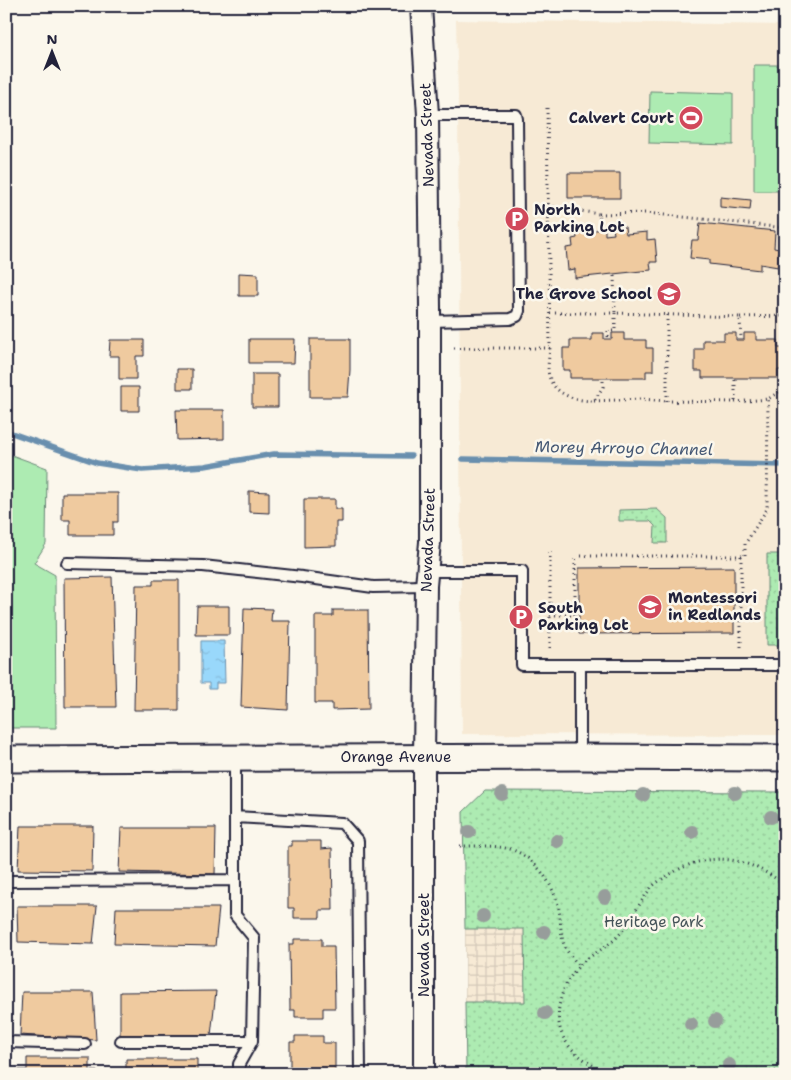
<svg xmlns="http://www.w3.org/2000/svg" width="791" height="1080" font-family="'Shantell Sans',sans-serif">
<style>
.built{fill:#f7ead5}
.industrial{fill:url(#industrial-grid)}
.grass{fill:#adebb2;stroke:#688676}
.park{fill:url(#park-dots);stroke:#688676}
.water{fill:url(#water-ripples);stroke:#698fae}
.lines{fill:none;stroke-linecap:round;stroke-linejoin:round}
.stream{stroke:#698fae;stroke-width:5.5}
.building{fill:#efca9f;stroke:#22223b}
.service-casing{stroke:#22223b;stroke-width:14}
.minor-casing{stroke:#22223b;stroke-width:24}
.tertiary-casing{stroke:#22223b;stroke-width:29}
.path{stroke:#22223b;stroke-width:3;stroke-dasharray:1 4;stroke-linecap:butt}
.service{stroke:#fbf7ec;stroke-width:10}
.minor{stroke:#fbf7ec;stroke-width:20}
.tertiary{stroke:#fbf7ec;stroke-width:25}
.tree{fill:#979d9b}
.labels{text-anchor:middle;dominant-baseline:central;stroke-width:5;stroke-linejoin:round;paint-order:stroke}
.poi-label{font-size:15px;font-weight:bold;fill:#22223b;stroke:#fbf7ec;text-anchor:start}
.street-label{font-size:15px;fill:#22223b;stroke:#fbf7ec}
.park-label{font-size:15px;fill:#455459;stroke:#fbf7ec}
.water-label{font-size:16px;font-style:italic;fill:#465975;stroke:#fbf7ec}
</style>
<defs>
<pattern id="industrial-grid" width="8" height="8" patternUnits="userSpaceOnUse" patternTransform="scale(1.25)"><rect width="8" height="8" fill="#f7ead5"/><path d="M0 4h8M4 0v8" fill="none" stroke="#d3c8b8"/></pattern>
<pattern id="park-dots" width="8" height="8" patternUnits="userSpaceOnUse" patternTransform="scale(1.25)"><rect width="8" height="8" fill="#adebb2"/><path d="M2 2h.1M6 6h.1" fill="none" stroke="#95c99a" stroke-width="1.8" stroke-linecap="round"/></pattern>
<pattern id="water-ripples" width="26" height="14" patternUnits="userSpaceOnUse" patternTransform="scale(1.25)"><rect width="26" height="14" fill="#99d8fb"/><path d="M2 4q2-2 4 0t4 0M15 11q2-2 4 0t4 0" fill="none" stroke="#84b9d8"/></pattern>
</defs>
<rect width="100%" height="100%" fill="#fbf7ec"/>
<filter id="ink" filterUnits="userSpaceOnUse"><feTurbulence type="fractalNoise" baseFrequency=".02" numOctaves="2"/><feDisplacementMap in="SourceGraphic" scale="10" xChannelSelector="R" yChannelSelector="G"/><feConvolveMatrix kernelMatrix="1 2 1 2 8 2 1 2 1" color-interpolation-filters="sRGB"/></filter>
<g filter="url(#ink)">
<path class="built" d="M456,20L785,25V735L462,734L458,99Z"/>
<path class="industrial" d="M465,929H524L525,1002H465Z"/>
<path class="grass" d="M754,65H785V191H754Z
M650,91L733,93V145L649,143Z
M6,453L47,468L46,544L34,563L55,575L56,728H6Z"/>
<path class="park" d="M657,509L667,518V543H654L655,526L650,521H619V510Z
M767,554H785V645H767Z
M485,791L785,792V1074H466L465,1002H525L524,929H465L463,812Z"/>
<path class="water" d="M201,641H224L225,683H216V689H209V683H201Z"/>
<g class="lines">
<path class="stream" d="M6,431L97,463L142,470L205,466L274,454L411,456
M463,459L785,465"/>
</g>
<path class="building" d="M568,173H620V198H568Z
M720,197L751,200L750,210L720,207Z
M700,223L775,231L774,248L779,249L778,267L760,264V270L709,264V260L690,258L692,240H698Z
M625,227L626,234L647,232V240L655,239L657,262H650L651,270L575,278V269L568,270L566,248L573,247L572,239L577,238L576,232L605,229V235L614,234L613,228Z
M239,273L258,274V296H239Z
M592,333H604V339H612V333H624V340H646V348H653V371H646V378H570V370H563V348H570V340H592Z
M724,333H736V340H744V333H756V340H778V348H785V370H778V378H702V371H695V349H703V340H724Z
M249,339H295L294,363H249Z
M310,339H350V370L348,397H310Z
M110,340H144V356H136V379H119V356H109Z
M177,369H192V389H177Z
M252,374H278V407H252Z
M121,387H139V411H121Z
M176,410H224V439L177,440Z
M249,491L269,492V513L249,512Z
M62,493H118V522H113V535H70V520H62Z
M304,499H335V509H342V522H336V546L304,547Z
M734,567V633L579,634V568Z
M112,577L116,707H65L64,578Z
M153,580H179V710H134L136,585H153Z
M197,606H229V635H196Z
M244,608L272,609L271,621H290L288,710L241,707Z
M333,610H368L369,709L332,710V703H315V616H333Z
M20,826H93L92,871L18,870Z
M121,828H216L215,874L119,872Z
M292,841H321V849L332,848L333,910H320V918H294V908H288V846H292Z
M17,906H97L93,944L18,942Z
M116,908H219L215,946L114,944Z
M294,939H322V946H334L335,1008H323V1017H295V1010H290L289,944H294Z
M216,991L211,1035H120V992Z
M22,992H93L96,1040L20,1035Z
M295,1036H323V1043H335V1074H290V1042H295Z
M27,1058H90V1071H97V1074H19V1070H27Z
M126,1059H197V1071H217V1074H118V1071H126Z"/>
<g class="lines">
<defs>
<path id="service" d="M428,115H516L517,119L519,311L517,316L510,319L430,321
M67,563L203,566L302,577L373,587L426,586
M427,571H522V665H785
M580,665V757
M235,759V817L342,823L358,841L360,1074
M235,817V915L254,938L252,1041L239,1064V1074
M6,881L235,880
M121,1041H252
M6,1042L85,1044"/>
<path id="minor" d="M421,6L428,115L430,306V542L426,586L424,757V1074"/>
<path id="tertiary" d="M6,759L580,757L785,758"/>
</defs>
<use href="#service" class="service-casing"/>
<use href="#minor" class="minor-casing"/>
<use href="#tertiary" class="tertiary-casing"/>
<path class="path" d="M548,206L599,214L601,228
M599,214L646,213L785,228
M614,276L615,313L740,317L741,338
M550,313H615V331H608V338
M667,315V401L735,402V379
M740,317L785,316
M454,348H550L547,107
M550,348C549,357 547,367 549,376C554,395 577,401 594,401L603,387V379
M594,401L641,399L667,401
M735,402L768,399L785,388
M550,552V651
M741,556V650
M550,615H575V556H745V544L767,509L768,399
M460,846C476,846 493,845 510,849C535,856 554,885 559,909C561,920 560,933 564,944C566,952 574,959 579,966
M605,1074C595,1066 583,1060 574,1051C548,1028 558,988 579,966C589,955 605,949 616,938C630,924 638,904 651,888C655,883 663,879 669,875C710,849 748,857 785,885
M735,1074L785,1070"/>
<use href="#service" class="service"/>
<use href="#minor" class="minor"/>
<use href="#tertiary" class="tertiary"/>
</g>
<g class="tree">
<circle cx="735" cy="793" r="7"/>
<circle cx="502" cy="794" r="7"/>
<circle cx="643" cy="795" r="7"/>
<circle cx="771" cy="817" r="7"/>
<circle cx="469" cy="832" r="7"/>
<circle cx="692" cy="832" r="7"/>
<circle cx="557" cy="841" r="7"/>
<circle cx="605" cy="897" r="7"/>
<circle cx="483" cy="916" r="7"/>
<circle cx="544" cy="932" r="7"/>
<circle cx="545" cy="1013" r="7"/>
<circle cx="715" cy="1021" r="7"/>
<circle cx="691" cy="1024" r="7"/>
<circle cx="729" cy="1065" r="7"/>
</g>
</g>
<defs>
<symbol id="stadium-disc" viewBox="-11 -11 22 22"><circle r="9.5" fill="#d1495b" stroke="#fbf7ec"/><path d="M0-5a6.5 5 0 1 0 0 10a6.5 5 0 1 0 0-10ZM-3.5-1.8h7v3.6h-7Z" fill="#fff"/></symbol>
<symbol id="parking-disc" viewBox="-11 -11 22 22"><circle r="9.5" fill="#d1495b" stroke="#fbf7ec"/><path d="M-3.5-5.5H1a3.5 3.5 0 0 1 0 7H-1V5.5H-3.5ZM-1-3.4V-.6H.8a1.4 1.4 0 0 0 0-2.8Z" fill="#fff"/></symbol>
<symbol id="school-disc" viewBox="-11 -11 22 22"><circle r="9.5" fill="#d1495b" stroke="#fbf7ec"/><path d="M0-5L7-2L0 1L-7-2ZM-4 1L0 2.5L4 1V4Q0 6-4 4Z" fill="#fff"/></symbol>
</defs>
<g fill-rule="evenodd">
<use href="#stadium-disc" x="677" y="104" width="28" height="28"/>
<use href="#parking-disc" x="503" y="205" width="28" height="28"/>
<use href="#school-disc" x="655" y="280" width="28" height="28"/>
<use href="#school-disc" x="636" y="593" width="28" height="28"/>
<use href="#parking-disc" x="507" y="603" width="28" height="28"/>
</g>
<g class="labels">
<g class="poi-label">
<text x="674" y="118" text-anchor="end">Calvert Court</text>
<text x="534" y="210">North<tspan x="534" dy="17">Parking Lot</tspan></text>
<text x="652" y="294" text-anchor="end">The Grove School</text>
<text x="668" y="598">Montessori<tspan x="668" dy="17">in Redlands</tspan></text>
<text x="538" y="608">South<tspan x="538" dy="17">Parking Lot</tspan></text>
</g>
<g class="street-label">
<text transform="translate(427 135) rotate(-92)">Nevada Street</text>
<text transform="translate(428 540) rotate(-88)">Nevada Street</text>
<text x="396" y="757">Orange Avenue</text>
<text transform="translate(424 945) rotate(-90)">Nevada Street</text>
</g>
<g class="park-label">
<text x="654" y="922">Heritage Park</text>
</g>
<g class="water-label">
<text transform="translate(624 448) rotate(1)">Morey Arroyo Channel</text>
</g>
</g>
<rect width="791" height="1080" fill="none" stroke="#fbf7ec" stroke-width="25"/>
<rect x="12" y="12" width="766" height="1055" fill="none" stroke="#22223b" stroke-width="2" filter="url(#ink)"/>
<g transform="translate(52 52)" stroke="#fbf7ec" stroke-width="4" paint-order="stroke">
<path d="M0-4L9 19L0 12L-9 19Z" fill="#22223b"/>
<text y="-8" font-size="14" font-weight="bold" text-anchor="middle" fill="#22223b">N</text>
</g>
</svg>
